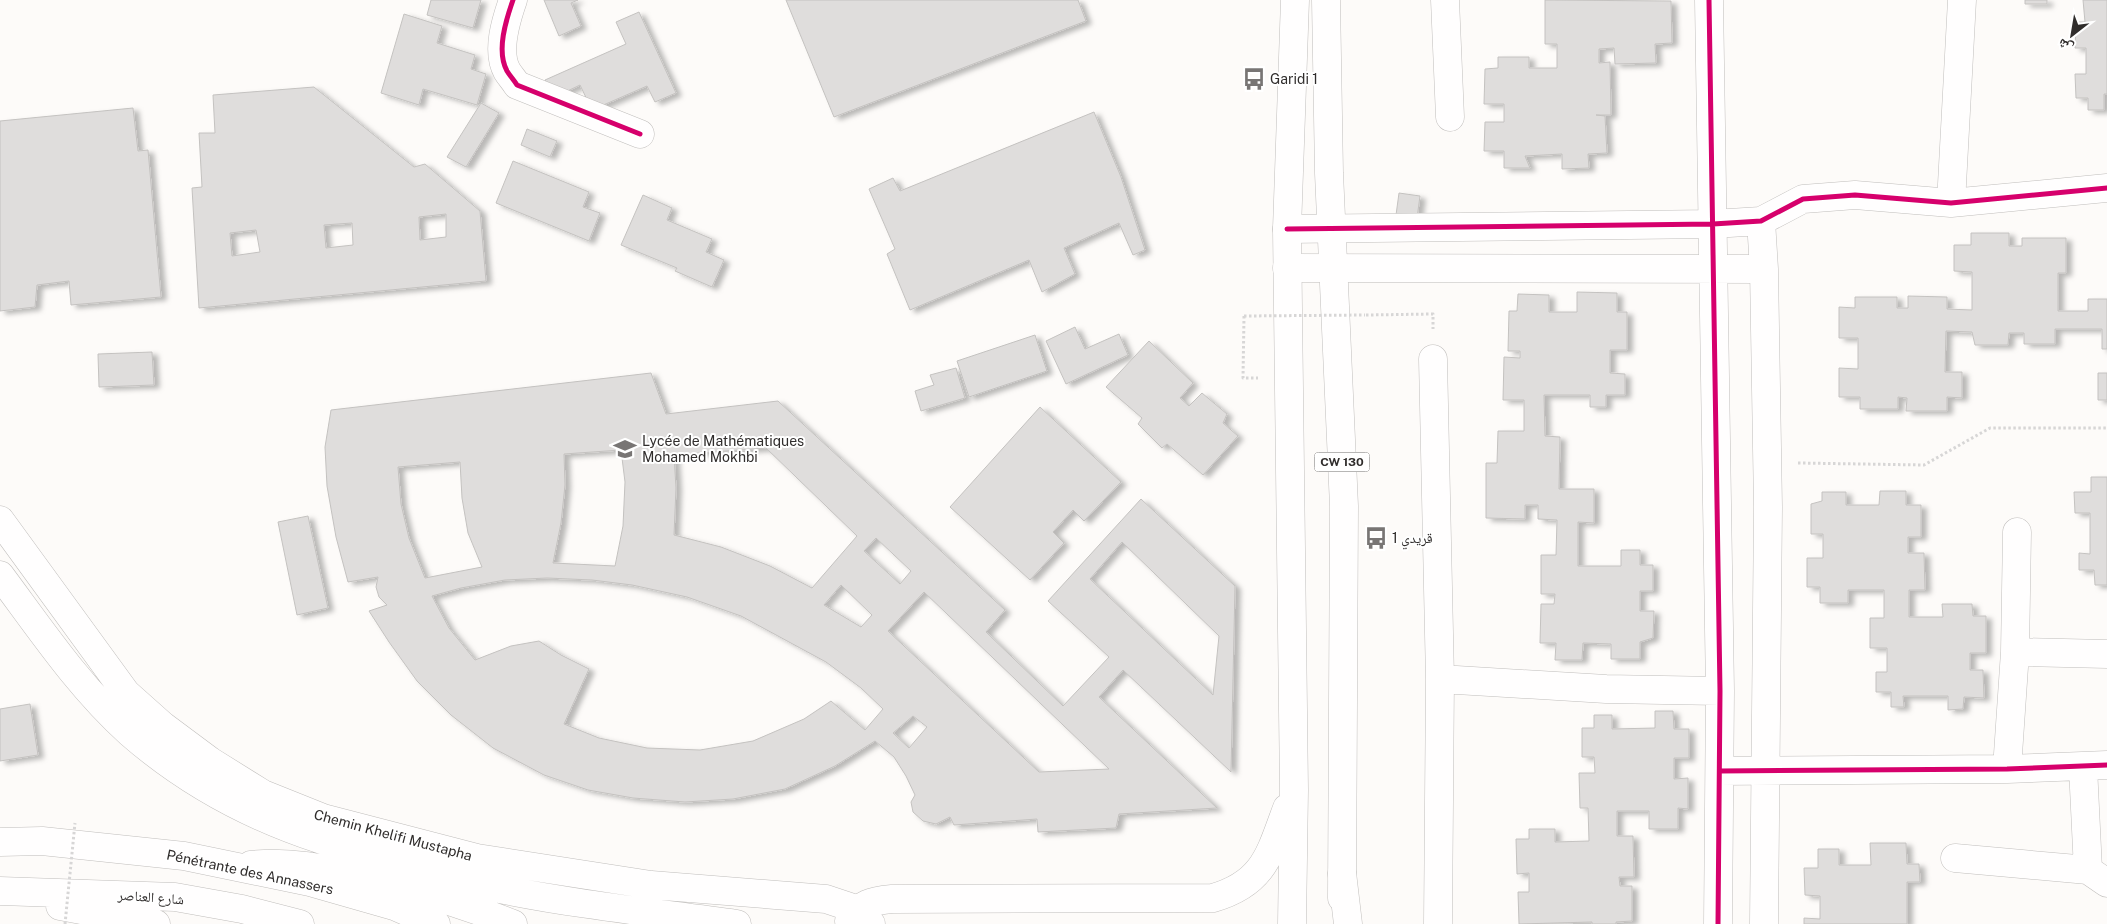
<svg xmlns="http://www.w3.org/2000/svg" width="2107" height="924" font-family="'Public Sans','Noto Naskh Arabic',sans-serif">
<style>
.building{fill:#dfdddc;stroke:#c4c2c0;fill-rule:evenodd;filter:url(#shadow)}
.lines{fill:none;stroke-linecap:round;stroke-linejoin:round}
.minor-casing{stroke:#c0bebc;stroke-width:29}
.major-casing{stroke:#c0bebc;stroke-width:29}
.highway-casing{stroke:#c0bebc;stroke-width:29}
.path{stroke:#d7d6d6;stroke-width:3;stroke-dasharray:2.5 2.5;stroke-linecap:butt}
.minor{stroke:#fffefe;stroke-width:28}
.major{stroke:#fffefe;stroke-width:28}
.highway{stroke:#fffefe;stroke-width:28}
.path-bridge{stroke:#d7d6d6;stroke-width:3;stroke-dasharray:2.5 2.5;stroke-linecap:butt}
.cycleway-casing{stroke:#fff;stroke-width:8}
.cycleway{stroke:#d6006c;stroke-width:5}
.labels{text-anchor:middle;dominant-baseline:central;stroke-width:4;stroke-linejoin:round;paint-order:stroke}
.shield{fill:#fff;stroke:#6e6c6b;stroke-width:1}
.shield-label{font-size:12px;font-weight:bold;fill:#302d2c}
.poi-label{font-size:14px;fill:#302d2c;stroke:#fff;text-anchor:start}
.street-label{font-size:14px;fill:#302d2c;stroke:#fff}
</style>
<defs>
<filter id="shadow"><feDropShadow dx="5.5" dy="3" stdDeviation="2.5" flood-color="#0004"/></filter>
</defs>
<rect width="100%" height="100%" fill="#fdfbf9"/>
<path class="building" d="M431,0H481L473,28L427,15Z
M544,0H578L571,3L581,26L559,36Z
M786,0H1078L1086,21L834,117Z
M1545,0L1671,1L1672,43L1655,44L1656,63L1615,64L1614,48L1599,49V63L1610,62L1611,115H1596L1605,116L1607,153L1588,154L1589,168L1562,169V154L1525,156L1530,168H1504V151H1484L1485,122H1504V104H1484L1485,69L1498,68V57H1529V68H1557V44H1545Z
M2025,0H2047V4H2025Z
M2083,0H2107V94H2104V110H2088V98H2076L2075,74H2086V48H2075L2076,22H2085Z
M639,12L676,93L655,102L647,86L592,110L580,85L553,98L545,80L626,44L616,22Z
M404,14L442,26L437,43L475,55L471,69L486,74L477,105L423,89L419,105L381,93Z
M314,87L414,167L425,164L480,211L486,281L199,308L192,188L202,187L199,133H215L213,95ZM446,214V237L420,240L419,217ZM352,223L353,245L326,248L324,225ZM256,230L260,252L232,256L230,233Z
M481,103L499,113L466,167L447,157Z
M133,108L138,151L148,150L161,297L71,305L69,281L37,285L35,307L0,311V121Z
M1094,112L1121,177L1145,250L1133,255L1119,223L1064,248L1075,274L1042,292L1029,260L910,310L887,254L895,249L869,189L893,178L900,191Z
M527,129L557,141L550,157L521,145Z
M513,161L589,192L583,207L600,213L589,241L496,203Z
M1399,193L1420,196L1417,218L1396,215Z
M643,195L672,208L667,220L712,239L706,252L724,260L712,287L675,271L677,268L621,245Z
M1971,233H2009V246H2022V238H2066V273H2058V311H2088V299H2107V349H2102V329H2055V344H2024V333H2009L2008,345H1975L1972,332L1946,331L1945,372H1962V398L1947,397V411H1906L1907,398L1898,397V409H1860V397H1839V368L1858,369V338H1839V307L1855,308V297H1897V308H1908V296L1947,297V309L1972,310V272L1954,271V245H1971Z
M1577,292L1617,293V312H1627V350H1610V373L1625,374V395H1606V407H1590V395H1544L1545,436L1560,437L1559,489H1594V523L1578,522V566H1621V550H1640V565H1653V591H1640V611H1654L1653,638L1640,642V659H1611V644L1583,643L1582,660H1555L1556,643H1540L1541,604H1554L1555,594H1541V555H1556L1557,520L1538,519V505H1525V519L1486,518V463H1497L1498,431H1524V400H1503L1504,357L1520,358V351H1508L1509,311H1517L1518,294L1549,295V312H1577Z
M1075,327L1085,349L1119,334L1128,355L1066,384L1046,341Z
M1035,335L1047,371L969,397L957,361Z
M1149,341L1193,383L1180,398L1189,406L1202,393L1227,414L1223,423L1238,436L1203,475L1167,444L1162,448L1138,424L1142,418L1106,387Z
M152,352L154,385L99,387L98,354Z
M956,368L965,398L921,411L915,391L934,385L930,375Z
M651,373L666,414L778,401L1005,610L986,632L1063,706L1109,657L1048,601L1141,499L1235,586L1231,772L1123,670L1099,697L1217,808L1119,814L1116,828L1038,832L1037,819L954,825L950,817L936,824L923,821L913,812L911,802L915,795L906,776L894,757L875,741L835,766L785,789L733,799L685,802L633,798L588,790L544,775L493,748L451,715L417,681L389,642L369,611L387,605L379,597L376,587L378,577L348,582L336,537L327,486L325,447L331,410ZM766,448L857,536L812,588L770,566L721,547L674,535L676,488L674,455ZM621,450L625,482L623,526L615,566L553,563L561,523L565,485L564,454ZM460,462L462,498L468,533L482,567L425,578L409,538L401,504L398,467ZM876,538L911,571L900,584L864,551ZM1122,542L1219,636L1213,695L1090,579ZM547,578L592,580L632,585L687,597L741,616L826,662L861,688L883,709L865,730L831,701L804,719L753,741L700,750L647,748L599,738L564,724L589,669L561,655L539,641L511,646L475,660L449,628L432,596L461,588L505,580ZM841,585L872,615L861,627L824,605ZM924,592L1109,769L1039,772L888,631ZM913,716L927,727L909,748L893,733Z
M2098,373H2107V400H2098Z
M1040,407L1121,482L1084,521L1073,510L1053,532L1064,543L1030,580L950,507Z
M2091,477H2107V585H2095L2094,570H2079V553L2090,554V513H2075L2074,492H2091Z
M1880,491H1906V505H1921V537H1908V553H1924L1925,590H1909V617H1943L1942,604H1972L1973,616H1986V653H1970V670H1983L1984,698L1964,697L1963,709L1948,710V696H1903L1904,707H1891V692H1876V672H1887V648H1870V618H1884V590H1848V603H1820V587H1807V558H1823V534H1811V504L1822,501V492H1846V505H1879Z
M308,516L328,608L297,615L278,522Z
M30,704L38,755L0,761V709Z
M1655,711H1673L1674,729H1689V758H1674V779L1688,778V809L1678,808V829H1649V811H1617V836H1633L1634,877H1619L1620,886H1632V921L1616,922V924H1592V922L1519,924L1518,892H1529V873L1517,874L1516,839H1529V829H1555V842L1589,841L1588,808H1580L1579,773H1595L1594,757H1582V728H1594V715H1612V729L1655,728Z
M1870,843H1906L1907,864H1919L1920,882H1907V924H1804V918L1820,919V896L1805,895L1804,868H1818V849H1839V865H1871Z"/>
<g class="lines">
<defs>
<path id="minor" d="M513,0C506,20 496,51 507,71C510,76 514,80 517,85L640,134
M1445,0L1450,117
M1709,0L1720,691L1718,924
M1951,203L1962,0
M1761,221L1764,269L1768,507L1764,924
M1287,229L1713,224L1761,221L1803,199L1855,195L1951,203L2107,188
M1287,268L1764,269
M1433,359L1440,679L1438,924
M2015,652L2107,654
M1440,679L1606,689L1720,691
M2083,767L2088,870
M2007,769L2015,652L2017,532
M1720,771L2007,769L2107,765
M1955,858L2088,870L2107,883"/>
<path id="major" d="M1326,0L1329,173L1344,506L1342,898
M0,520L126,693L163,726L210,761L263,794L323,818L477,858L651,885L826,899L856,909L871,924
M0,575C41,630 79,687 130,733C186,782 249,816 319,839C346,848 374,854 401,862C434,871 467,882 500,889C578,905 658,913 737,924
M251,865C292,860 331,870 371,879C420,891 466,905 513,924
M849,921C860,903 872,901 892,899L1213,898C1265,883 1270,853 1287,808
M1292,924L1294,790L1287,229L1295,0"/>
<path id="highway" d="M0,842L42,841L184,856L310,882L394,906L436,924
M1342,873L1348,924
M0,891L175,897L242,909L300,924
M60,906L156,924"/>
</defs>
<use href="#minor" class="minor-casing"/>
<use href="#major" class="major-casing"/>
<use href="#highway" class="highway-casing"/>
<path class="path" d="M1366,315L1433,314V329
M1244,316L1243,378H1258
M1798,463L1924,465L1990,428H2107"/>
<use href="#minor" class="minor"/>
<use href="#major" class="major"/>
<use href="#highway" class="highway"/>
<path class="path-bridge" d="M1244,316L1365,315
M65,924L75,823"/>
<defs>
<path id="cycleway" d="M513,0C506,20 496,51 507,71C510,76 514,80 517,85L640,134
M1709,0L1720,691L1718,924
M1287,229L1713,224L1761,221L1803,199L1855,195L1951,203L2107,188
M1720,771L2007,769L2107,765"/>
</defs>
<use href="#cycleway" class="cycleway-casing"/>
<use href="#cycleway" class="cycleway"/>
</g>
<defs>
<symbol id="bus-bare" viewBox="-9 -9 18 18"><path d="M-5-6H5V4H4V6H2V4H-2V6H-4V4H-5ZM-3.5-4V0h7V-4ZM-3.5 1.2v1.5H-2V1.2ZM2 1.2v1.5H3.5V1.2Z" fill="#787574" stroke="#fff" stroke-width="2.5" paint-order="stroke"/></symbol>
<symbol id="school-bare" viewBox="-9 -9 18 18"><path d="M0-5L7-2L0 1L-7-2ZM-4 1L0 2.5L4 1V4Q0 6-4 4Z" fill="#787574" stroke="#fff" stroke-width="2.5" paint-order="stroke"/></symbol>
</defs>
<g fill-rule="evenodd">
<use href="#bus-bare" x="1238" y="63" width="32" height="32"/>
<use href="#school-bare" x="609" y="433" width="32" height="32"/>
<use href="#bus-bare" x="1360" y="522" width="32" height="32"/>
</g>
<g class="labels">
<rect class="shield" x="1314.5" y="452.5" width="55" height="19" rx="4"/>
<g class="shield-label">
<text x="1342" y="462">CW 130</text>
</g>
<g class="poi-label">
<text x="1270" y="79">Garidi 1</text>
<text x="642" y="441">Lycée de Mathématiques<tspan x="642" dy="16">Mohamed Mokhbi</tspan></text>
<text x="1392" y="538">قريدي 1</text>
</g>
<g class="street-label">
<text transform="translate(393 835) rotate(15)">Chemin Khelifi Mustapha</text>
<text transform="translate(250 872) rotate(12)">Pénétrante des Annassers</text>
<text transform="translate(151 897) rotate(4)">شارع العناصر</text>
</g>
</g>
<g transform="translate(2072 35) rotate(211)" stroke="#ffffff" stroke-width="4" paint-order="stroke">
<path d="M0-4L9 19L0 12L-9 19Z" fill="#302d2c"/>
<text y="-8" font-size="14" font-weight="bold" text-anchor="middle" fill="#302d2c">ش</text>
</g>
</svg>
